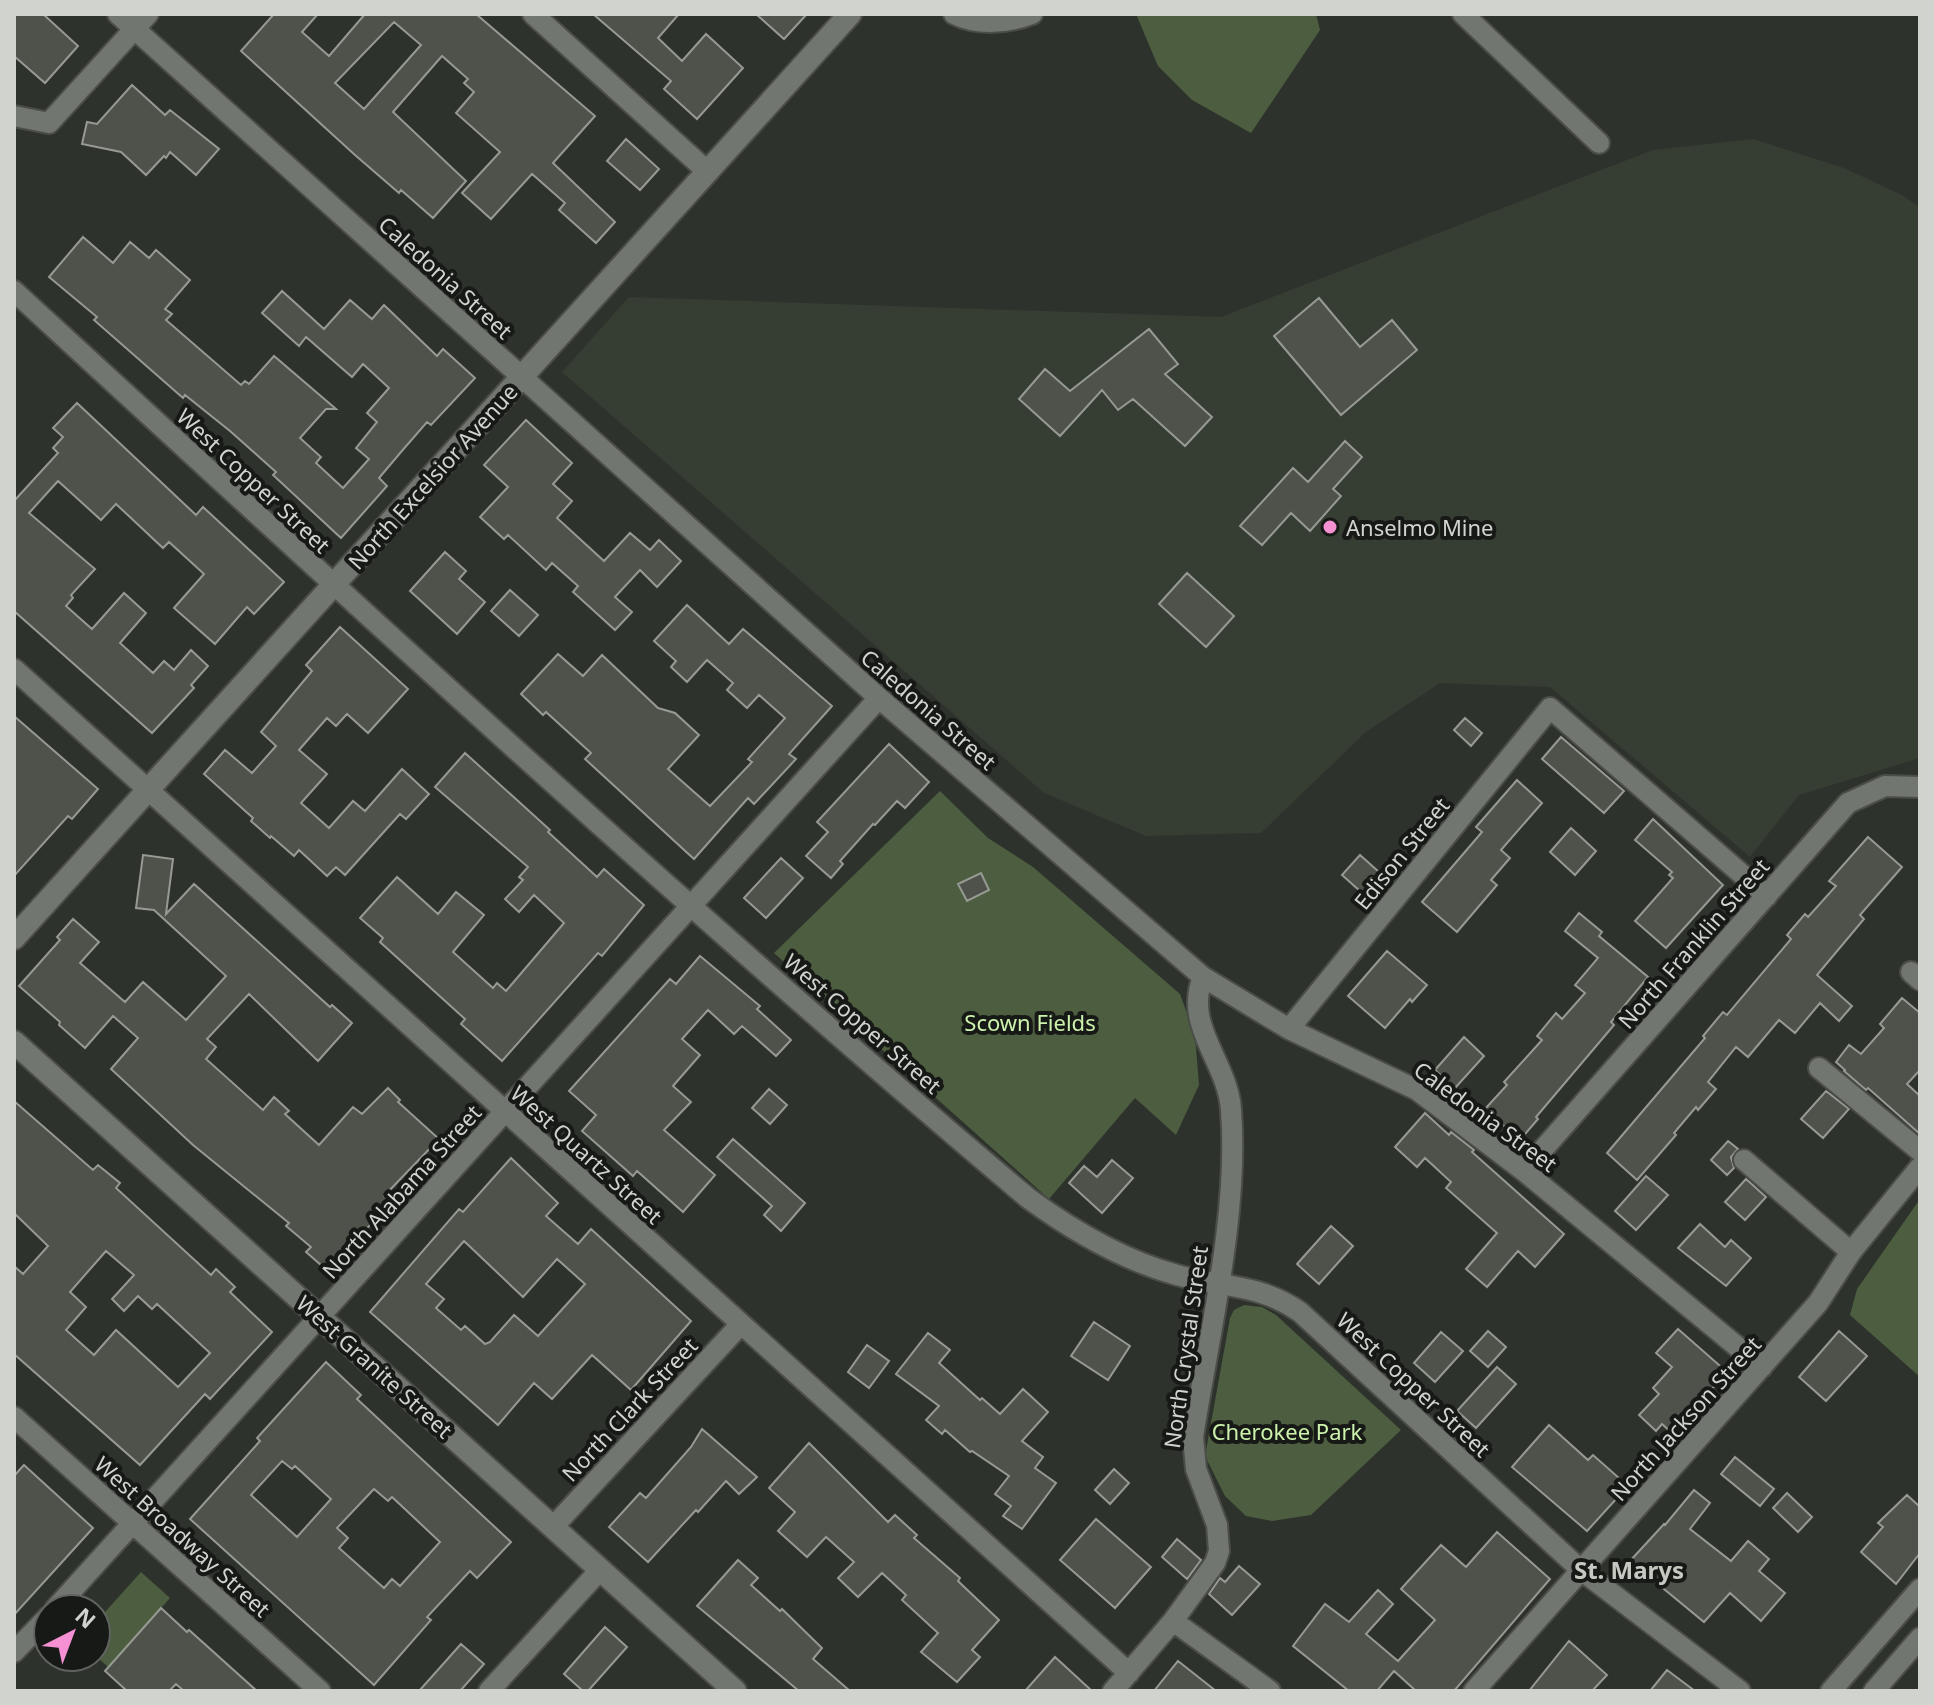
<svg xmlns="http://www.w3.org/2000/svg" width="1934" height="1705" font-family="'Noto Sans',sans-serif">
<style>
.built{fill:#363d32}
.green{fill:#4d5d3f}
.building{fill:#4e524b;stroke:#969a93;stroke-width:2;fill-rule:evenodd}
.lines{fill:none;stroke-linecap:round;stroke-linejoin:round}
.minor-casing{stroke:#4b4d48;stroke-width:24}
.tertiary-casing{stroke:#4b4d48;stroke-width:26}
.minor{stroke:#727670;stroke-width:20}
.tertiary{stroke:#727670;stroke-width:22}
.poi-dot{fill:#f591d2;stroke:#171916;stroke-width:3}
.labels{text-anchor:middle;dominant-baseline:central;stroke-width:8;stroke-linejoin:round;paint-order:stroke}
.street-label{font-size:22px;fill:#d1d3cf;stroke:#171916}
.poi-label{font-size:22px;fill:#d1d3cf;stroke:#171916;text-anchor:start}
.park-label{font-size:22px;fill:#ccf2ac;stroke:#171916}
.neighbourhood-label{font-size:24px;font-weight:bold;fill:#c5c9c2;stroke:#171916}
</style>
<rect width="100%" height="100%" fill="#2e322c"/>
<path class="built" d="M1753,139L1844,168L1902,195L1920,207V758L1799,795L1750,857L1550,687L1440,683L1366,732L1261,833L1146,836L1044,793L562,372L629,297L1221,317L1653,150Z"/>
<path class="green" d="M1136,14H1316L1320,30L1251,133L1192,100L1158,66Z
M940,791L988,838L1033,867L1180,994L1195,1035L1199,1085L1176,1135L1135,1098L1049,1199L774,953Z
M1920,1199V1377L1850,1315L1857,1289Z
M1244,1305L1262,1307L1276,1315L1401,1430L1311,1515L1272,1521L1246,1516L1225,1496L1205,1456L1230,1318L1234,1310Z
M141,1572L170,1598L108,1667L96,1656V1622Z"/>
<path class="building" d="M14,14H43L78,46L45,83L14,56Z
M274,14H318L302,32L329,56L365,14H476L595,116L553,163L615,222L596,243L559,210L565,203L532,174L491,219L462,193L500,152L456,113L474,92L464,83L468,79L442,56L393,112L466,181L433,218L401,190L399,193L355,155L241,51ZM394,22L421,45L364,109L335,83Z
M593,14H679L658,38L682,61L706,34L743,68L697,119L664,89L671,81Z
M756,14H807L784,39Z
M132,85L165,115L170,110L219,149L196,175L170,152L166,158L164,156L146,175L121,152L82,144L87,122L97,124Z
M626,139L659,169L640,190L607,161Z
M83,237L113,263L130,242L149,258L156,250L190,280L165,309L172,314L166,320L241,385L245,381L249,384L274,356L336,409H326L300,438L321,457L316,463L343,488L369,459L356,448L377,422L367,413L389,388L363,364L352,377L306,337L299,346L262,313L282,291L324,329L350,300L372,319L384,305L437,356L443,349L475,378L431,425L427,422L401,452L379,478L387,486L341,538L273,475L276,472L230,431L185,395L183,398L94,320L97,317L49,277Z
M1319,298L1360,347L1392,320L1417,350L1341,415L1274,336Z
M1149,329L1178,364L1165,374L1212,417L1185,446L1133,399L1118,410L1102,390L1060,436L1019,399L1045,369L1070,391Z
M77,403L196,515L203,507L284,582L254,614L247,607L215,644L174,608L204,574L169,542L163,548L116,504L101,520L58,481L29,513L95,569L71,595L73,598L66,606L92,629L124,593L146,613L120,643L153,673L164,661L174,670L191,650L208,666L191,685L194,688L152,733L14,611V501L58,453L53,448L63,437L53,428Z
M526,420L572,463L553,484L572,501L557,518L604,561L630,533L650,550L659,540L681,561L657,587L640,570L615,597L632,612L615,630L573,592L578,586L552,563L546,570L508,535L504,539L480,517L508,487L484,465Z
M1345,441L1362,457L1333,489L1341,496L1310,531L1291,513L1262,545L1240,526L1293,468L1308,482Z
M445,552L466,571L459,579L485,602L457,634L410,591Z
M1187,573L1234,616L1206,647L1159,604Z
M510,590L538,615L519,636L491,611Z
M687,605L729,644L743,629L832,706L789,754L796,759L754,804L748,798L694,859L585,759L591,753L546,712L543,715L521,694L558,654L583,676L602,655L658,708L675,713L699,735L668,769L710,806L752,762L748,759L785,718L759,695L747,708L727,690L733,683L707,660L687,682L671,667L676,661L654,641Z
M340,627L408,689L368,733L347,714L336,726L327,718L299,750L327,774L301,803L329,828L353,801L365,811L402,769L429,794L406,819L400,814L345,875L336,867L327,876L299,850L294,856L271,836L270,838L251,821L253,818L204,774L225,750L252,773L276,746L261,732L312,671L306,665Z
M14,716L98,789L72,819L68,816L14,876Z
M1465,718L1482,733L1471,746L1454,730Z
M1561,737L1624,791L1604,813L1542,759Z
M889,744L929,782L905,808L897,801L875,825L873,824L840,861L843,864L831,878L806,856L828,832L817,822Z
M465,753L550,830L548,832L597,877L604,869L644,905L602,956L598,953L502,1061L461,1024L465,1019L380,942L383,938L360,918L397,877L438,914L456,892L484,915L453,952L493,988L497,983L506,991L564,923L534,895L519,912L505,899L523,880L519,877L528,867L435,787Z
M1517,780L1542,803L1501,850L1510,858L1491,880L1497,885L1457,932L1422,902L1482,832L1476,827Z
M1653,819L1723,885L1666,948L1635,921L1673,878L1669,875L1672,872L1635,840Z
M1571,828L1596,851L1575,875L1550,852Z
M1868,837L1902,867L1860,915L1864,919L1817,975L1852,1006L1839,1021L1820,1003L1795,1033L1779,1020L1748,1057L1736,1047L1708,1082L1716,1089L1698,1110L1696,1107L1674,1133L1676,1135L1637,1180L1607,1153L1705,1038L1703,1036L1723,1012L1727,1015L1791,939L1787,935L1805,914L1808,917L1836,886L1829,881Z
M143,855L173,859L166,914L194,884L330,1007L332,1005L352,1023L318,1061L249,994L207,1039L216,1047L206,1059L263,1110L274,1097L289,1111L285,1114L319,1145L353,1107L362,1114L388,1088L400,1100L398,1102L439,1139L384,1196L390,1201L330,1273L306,1252L311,1247L286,1226L289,1223L193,1145L111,1069L138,1038L113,1016L85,1048L59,1025L60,1022L19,986L60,940L57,937L73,919L99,942L80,963L125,1002L143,982L186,1020L226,976L154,910L136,908Z
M1360,855L1388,880L1370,900L1342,875Z
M781,858L803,878L766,918L744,898Z
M981,873L989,890L967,901L958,884Z
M1579,913L1602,932L1599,936L1648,977L1611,1022L1614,1025L1536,1117L1538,1119L1520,1140L1485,1109L1507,1085L1504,1082L1542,1040L1537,1036L1556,1013L1562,1019L1585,993L1575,985L1598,958L1565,931Z
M1387,951L1427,985L1412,1002L1410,999L1385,1028L1348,996Z
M700,956L760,1006L757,1009L791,1040L776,1056L742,1026L734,1034L708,1010L682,1039L700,1055L673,1086L691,1102L664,1130L715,1175L683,1212L637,1171L633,1176L582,1131L596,1115L569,1091L670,979L676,984Z
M1902,998L1920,1013V1070L1907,1084L1920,1096V1134L1868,1088L1866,1090L1844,1071L1845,1070L1836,1062L1849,1045L1861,1054L1884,1028L1880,1024Z
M1464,1037L1484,1056L1455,1088L1435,1070Z
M769,1089L787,1105L770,1124L752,1108Z
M1826,1091L1849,1109L1823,1138L1801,1119Z
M14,1101L93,1170L98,1165L120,1183L116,1188L211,1275L216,1269L235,1287L230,1292L272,1332L210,1399L205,1394L140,1465L14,1354V1266L23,1274L48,1246L14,1213ZM106,1251L134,1275L112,1299L124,1311L138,1296L152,1309L157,1304L210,1353L178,1387L116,1330L94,1355L66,1330L86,1307L70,1292Z
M1425,1113L1449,1135L1451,1132L1474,1150L1472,1152L1564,1234L1535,1267L1518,1251L1487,1287L1466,1269L1497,1233L1446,1188L1451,1182L1425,1158L1417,1167L1395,1147Z
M733,1139L805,1203L781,1231L764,1215L772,1206L717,1157Z
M1728,1141L1738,1149L1731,1157L1734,1168L1727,1175L1711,1160Z
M511,1158L558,1203L546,1216L578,1244L591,1229L691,1321L631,1390L592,1355L552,1399L534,1383L498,1425L370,1312L459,1209L463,1212ZM464,1241L523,1297L557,1259L585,1284L538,1336L514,1315L490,1342L485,1344L465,1326L461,1330L436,1308L444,1299L426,1284Z
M1112,1160L1133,1178L1102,1213L1069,1183L1084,1166L1097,1177Z
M1646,1176L1668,1195L1636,1230L1615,1211Z
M1746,1179L1766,1197L1745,1220L1725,1202Z
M1700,1224L1725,1247L1731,1240L1751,1258L1726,1286L1678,1248Z
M1331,1226L1353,1246L1319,1284L1297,1264Z
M1094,1322L1130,1346L1108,1380L1071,1356Z
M1678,1329L1727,1372L1672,1433L1662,1424L1656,1431L1639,1415L1659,1394L1653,1388L1672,1367L1656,1353Z
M1488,1331L1506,1347L1488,1367L1470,1351Z
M1839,1331L1867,1356L1826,1401L1799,1377Z
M1441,1332L1463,1351L1435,1382L1414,1363Z
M928,1333L950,1350L939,1363L980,1400L982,1398L1000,1414L1023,1389L1048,1412L1022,1441L1043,1457L1035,1468L1056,1483L1022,1529L1003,1516L1011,1506L995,1494L1009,1476L972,1451L970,1452L945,1430L942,1434L926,1420L939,1406L896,1374Z
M867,1345L889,1361L869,1388L848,1372Z
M326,1362L361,1395L357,1399L511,1542L477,1578L470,1571L427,1617L431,1620L374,1685L190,1519L260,1441L257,1438ZM282,1461L292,1469L295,1466L331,1499L297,1537L251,1495ZM374,1489L388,1501L392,1497L440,1542L400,1586L392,1579L384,1588L339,1548L348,1538L337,1528Z
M1497,1367L1516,1384L1476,1428L1457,1411Z
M1549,1425L1588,1460L1593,1455L1628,1486L1587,1531L1512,1467Z
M702,1429L757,1477L739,1494L726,1481L698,1512L696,1510L648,1562L609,1527L640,1493L646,1498L691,1447Z
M809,1443L888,1522L895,1515L917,1535L914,1538L960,1578L958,1581L999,1620L972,1650L980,1657L957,1682L921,1652L938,1633L902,1600L906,1595L882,1573L858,1597L838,1578L854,1562L826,1537L807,1557L778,1531L795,1512L769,1488Z
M1735,1457L1774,1489L1760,1506L1721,1474Z
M24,1465L93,1528L14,1615V1476Z
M1114,1469L1129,1483L1110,1504L1095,1490Z
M1694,1490L1710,1503L1690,1529L1731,1561L1748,1541L1769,1559L1759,1571L1785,1593L1761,1621L1730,1593L1704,1622L1630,1561L1664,1524L1665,1525Z
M1787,1493L1812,1517L1798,1532L1773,1508Z
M1907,1495L1920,1507V1553L1896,1584L1861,1552L1883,1527L1878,1523Z
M1096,1519L1151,1567L1115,1608L1060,1560Z
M1497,1532L1550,1579L1454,1691H1416L1394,1671L1377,1691H1349L1293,1646L1325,1604L1349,1622L1378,1590L1393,1604L1366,1634L1398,1661L1435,1620L1401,1589L1441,1545L1466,1567Z
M1177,1539L1201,1560L1187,1579L1162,1557Z
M738,1560L758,1578L751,1585L780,1611L782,1609L822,1648L813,1659L850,1691H799L697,1606Z
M1239,1566L1260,1584L1232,1615L1209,1594L1220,1578L1225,1582Z
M161,1608L187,1632L189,1630L257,1691H184L176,1684L169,1691H127L105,1671Z
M605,1627L627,1647L588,1691H583L564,1674Z
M1569,1641L1607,1675L1592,1691H1529Z
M461,1644L484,1664L460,1691H419Z
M1055,1657L1092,1691H1025Z
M1178,1661L1216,1691H1154Z
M1667,1670L1695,1691H1650Z"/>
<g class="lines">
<defs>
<path id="minor" d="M118,14L879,698L1203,977L1289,1029L1417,1090L1524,1171L1762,1367
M533,14L708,172
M954,14C978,26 1008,23 1032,14
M1463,14L1599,143
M14,116L49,123L148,14
M14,291C348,598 682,906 1028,1198C1073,1231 1122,1260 1177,1275C1223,1288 1258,1283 1300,1312L1581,1570L1740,1691
M14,669L1129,1673
M1911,972L1920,980
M1289,1029L1550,708L1767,896
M1819,1068L1920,1151
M1744,1160L1851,1252
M1524,1171L1848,803L1885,786L1920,787
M14,1417L320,1691
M553,1527L741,1324
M55,1609L879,698
M1173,1621L1270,1691
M14,1652L48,1617
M489,1691L600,1570
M1113,1691L1173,1621L1215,1563L1219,1551L1217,1525L1196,1469L1193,1437C1209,1334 1239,1214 1231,1110C1228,1062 1183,1026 1203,977
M1474,1691L1818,1303L1851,1252L1920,1167
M1831,1691L1920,1589
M1874,1691L1920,1638"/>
<path id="tertiary" d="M14,938L850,14
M14,1042L735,1691"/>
</defs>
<use href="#minor" class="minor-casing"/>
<use href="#tertiary" class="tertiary-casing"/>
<use href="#minor" class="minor"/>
<use href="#tertiary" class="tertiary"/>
</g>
<circle class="poi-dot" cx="1330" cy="527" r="8"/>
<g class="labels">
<g class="street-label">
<text transform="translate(446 277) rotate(42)">Caledonia Street</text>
<text transform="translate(432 476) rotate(-48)">North Excelsior Avenue</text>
<text transform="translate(254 480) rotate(43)">West Copper Street</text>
<text transform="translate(929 709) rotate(41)">Caledonia Street</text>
<text transform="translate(1401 853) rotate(-51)">Edison Street</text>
<text transform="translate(1693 943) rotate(-49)">North Franklin Street</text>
<text transform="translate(863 1023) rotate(41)">West Copper Street</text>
<text transform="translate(1486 1116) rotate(36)">Caledonia Street</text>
<text transform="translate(587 1154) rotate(42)">West Quartz Street</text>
<text transform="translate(401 1191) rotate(-48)">North Alabama Street</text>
<text transform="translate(1185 1347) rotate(-82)">North Crystal Street</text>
<text transform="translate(375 1366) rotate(42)">West Granite Street</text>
<text transform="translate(1414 1384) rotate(43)">West Copper Street</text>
<text transform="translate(629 1409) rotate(-47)">North Clark Street</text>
<text transform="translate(1685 1418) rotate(-48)">North Jackson Street</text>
<text transform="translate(183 1536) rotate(42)">West Broadway Street</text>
</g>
<g class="poi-label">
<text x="1346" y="527">Anselmo Mine</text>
</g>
<g class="park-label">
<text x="1030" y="1022">Scown Fields</text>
<text x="1287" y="1431">Cherokee Park</text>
</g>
<g class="neighbourhood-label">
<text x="1629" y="1569">St. Marys</text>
</g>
</g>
<rect width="1934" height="1705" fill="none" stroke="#d1d3cf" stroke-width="32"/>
<g transform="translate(72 1633) rotate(42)"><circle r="38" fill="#171916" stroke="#616360" stroke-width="2"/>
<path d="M0-6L14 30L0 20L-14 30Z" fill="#f591d2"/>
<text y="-12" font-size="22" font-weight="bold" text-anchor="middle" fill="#d1d3cf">N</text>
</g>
</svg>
